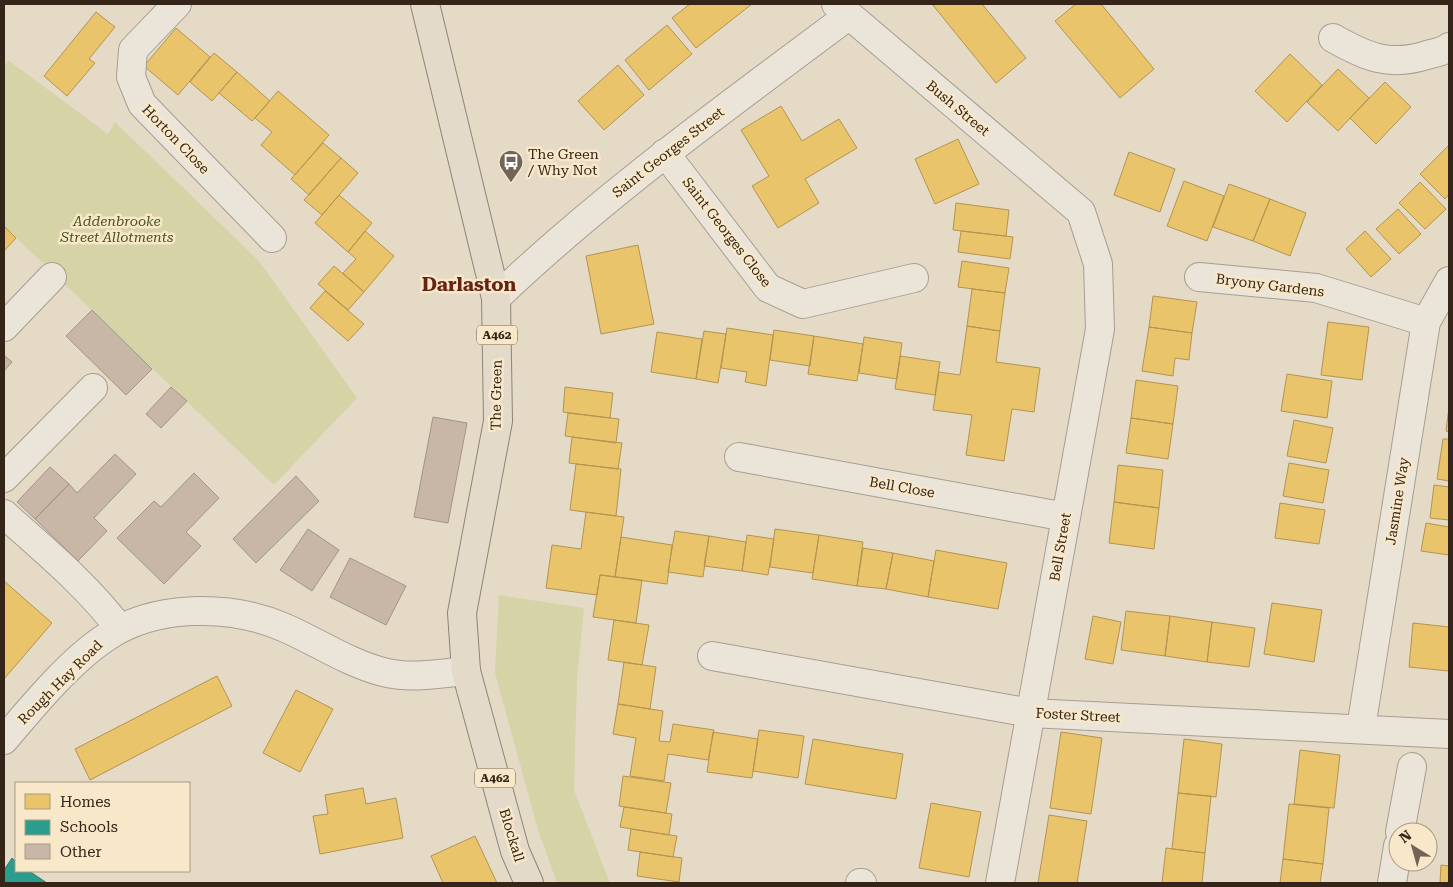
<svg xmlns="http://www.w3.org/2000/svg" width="1453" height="887" font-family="'Roboto Serif',serif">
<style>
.green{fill:#d6d4a7}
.homes{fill:#e9c46a;stroke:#b39452}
.schools{fill:#2a9d8f;stroke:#2d796c}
.building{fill:#c8b7a6;stroke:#a39486}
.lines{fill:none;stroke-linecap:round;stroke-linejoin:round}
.minor-casing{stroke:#a89e90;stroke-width:30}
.major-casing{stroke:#8d8477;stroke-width:30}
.minor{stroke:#ebe4d8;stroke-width:28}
.major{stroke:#e3dac9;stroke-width:28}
.labels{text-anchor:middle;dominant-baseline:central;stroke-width:5;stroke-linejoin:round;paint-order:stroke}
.shield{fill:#f8e8c9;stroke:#70604e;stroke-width:1}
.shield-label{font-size:12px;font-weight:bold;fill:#352519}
.street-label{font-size:14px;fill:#352519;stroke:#f8e8c9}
.poi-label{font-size:14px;fill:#352519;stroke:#f8e8c9;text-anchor:start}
.park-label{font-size:14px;font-style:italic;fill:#49541e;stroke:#f8e8c9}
.district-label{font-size:19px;font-weight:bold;fill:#652215;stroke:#f8e8c9}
</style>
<rect width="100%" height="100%" fill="#e4dac6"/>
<path class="green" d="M8,60L108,134L115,122L259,261L357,398L274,485L4,226V67Z
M499,595L584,608L577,679L574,790L610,883H557L538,830L495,673Z"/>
<path class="homes" d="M690,4H752L696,48L672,18Z
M932,4H982L1026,58L996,83Z
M1076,4H1101L1154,69L1120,98L1055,21Z
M96,12L115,27L89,59L95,63L67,96L44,76Z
M667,25L692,54L649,90L625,60Z
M176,28L210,57L178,95L144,66Z
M214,53L237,72L212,101L190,82Z
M1290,54L1322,85L1287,122L1255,91Z
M618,65L644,95L604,130L578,101Z
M1338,69L1369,98L1338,131L1307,102Z
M237,72L270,101L252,121L219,93Z
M1385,82L1411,107L1376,144L1350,118Z
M278,91L329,135L295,175L261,145L272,132L255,118Z
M781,106L802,141L839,119L857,148L805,179L819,203L778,228L752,186L769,176L741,130Z
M958,139L979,184L935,204L915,159Z
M323,143L341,158L309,195L291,179Z
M1449,145V194L1445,199L1420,174Z
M1129,152L1175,169L1160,212L1114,195Z
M341,158L358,173L322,215L304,200Z
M1184,181L1224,196L1207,241L1167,226Z
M1420,182L1446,209L1425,229L1399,203Z
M1229,184L1270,199L1253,241L1213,227Z
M339,195L372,223L348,252L315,223Z
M1270,199L1306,213L1290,256L1253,241Z
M956,203L1009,210L1006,236L953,230Z
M1398,209L1421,234L1399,254L1376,229Z
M4,226L16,238L4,251Z
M365,231L394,256L364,292L343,273L356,259L348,252Z
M961,231L1013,237L1010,259L958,252Z
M1365,231L1391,259L1371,277L1346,249Z
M638,245L654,324L601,334L586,256Z
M962,261L1009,268L1005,293L958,287Z
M334,266L364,292L348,310L318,284Z
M972,289L1005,293L1000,331L967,326Z
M325,291L364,324L348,341L310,308Z
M1153,296L1197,302L1192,333L1149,327Z
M1328,322L1369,327L1362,380L1321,375Z
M967,326L1000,331L996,362L1040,368L1034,412L1012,409L1004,461L966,455L972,415L933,410L939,372L960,375Z
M1149,327L1192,333L1189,360L1175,358L1173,376L1142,371Z
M727,328L773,335L766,386L745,382L747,372L721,368Z
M774,330L814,336L810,366L770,360Z
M704,331L726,334L718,383L696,379Z
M657,332L702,339L696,379L651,372Z
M814,336L863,344L857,381L808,374Z
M864,337L902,343L897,379L859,373Z
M900,356L940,362L935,395L895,389Z
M1287,374L1332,381L1327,418L1281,411Z
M1136,380L1178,386L1173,424L1131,418Z
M565,387L613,393L610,418L563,412Z
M1449,407V432L1446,431Z
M568,413L619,419L616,443L565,436Z
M1131,418L1173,424L1168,459L1126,453Z
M1294,420L1333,428L1326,463L1287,456Z
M572,437L622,443L618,469L569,463Z
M1443,439H1449V481L1437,479Z
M1289,463L1329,470L1323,503L1283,496Z
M576,464L621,469L616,516L570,510Z
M1118,465L1163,470L1159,508L1114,502Z
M1434,485L1449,487V520L1430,518Z
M1114,502L1159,508L1154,549L1109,543Z
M1280,503L1325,510L1319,544L1275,538Z
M586,512L624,517L615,577L600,575L597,595L546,588L552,545L581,549Z
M1426,523L1449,527V555L1421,551Z
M775,529L819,535L813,573L770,567Z
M675,531L709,536L703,577L668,572Z
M747,535L774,539L768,575L742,571Z
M819,535L863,542L857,586L812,579Z
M709,536L746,542L742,571L704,566Z
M621,537L672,545L667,584L615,577Z
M863,548L893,553L886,589L857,586Z
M936,550L1007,563L998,609L928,597Z
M893,553L934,561L928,597L886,589Z
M600,575L642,580L636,623L593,617Z
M4,581L52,623L4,679Z
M1272,603L1322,610L1314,662L1264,654Z
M1126,611L1170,616L1165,656L1121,650Z
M1093,616L1121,622L1113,664L1085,659Z
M1170,616L1212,622L1207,662L1165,656Z
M614,620L649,625L642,665L608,660Z
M1212,622L1255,628L1249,667L1207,662Z
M1413,623L1449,627V671L1409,667Z
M624,662L656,667L650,709L618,704Z
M217,676L232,706L90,780L75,749Z
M296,690L333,709L300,772L263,753Z
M618,704L663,711L659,741L670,742L673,724L714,730L708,760L668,754L664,781L630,776L636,738L613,734Z
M759,730L804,736L798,778L753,771Z
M713,732L758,739L752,778L707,772Z
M1061,732L1102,738L1091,814L1050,808Z
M813,739L903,754L896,799L805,784Z
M1184,739L1222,744L1216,797L1178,793Z
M1300,750L1340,755L1334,808L1294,804Z
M623,776L671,783L666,813L619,806Z
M363,788L366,804L396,798L403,838L320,854L313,816L328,814L325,795Z
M1178,793L1211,796L1205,853L1172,849Z
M931,803L981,812L969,877L919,868Z
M1289,804L1329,808L1323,864L1283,859Z
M624,807L672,814L669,835L620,827Z
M1049,815L1087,821L1077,883H1038Z
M631,829L677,836L673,857L628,850Z
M475,836L497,883H443L431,856Z
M1166,848L1205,853L1202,883H1162Z
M640,852L682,858L679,882L637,876Z
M1283,859L1323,864L1320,883H1280Z
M1441,865L1449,866V883H1440Z"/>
<path class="schools" d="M12,858L16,862V871H29L47,883H4V870Z"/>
<path class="building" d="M92,310L152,369L126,395L66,336Z
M4,355L12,362L4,371Z
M171,387L187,401L161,428L146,414Z
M433,417L467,423L448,523L414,517Z
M115,454L136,474L94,518L107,531L78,561L35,519L69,484L77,493Z
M50,467L69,484L35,519L17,502Z
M194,473L219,498L186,532L201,546L164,584L117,538L154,501L161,507Z
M296,476L319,501L256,563L233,539Z
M308,529L339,550L312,591L280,570Z
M350,558L406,586L386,625L330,597Z"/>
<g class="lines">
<defs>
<path id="minor" d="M177,4L133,50L131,77L142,104L272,238
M836,4L1081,212L1098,264L1100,329L1000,883
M1333,38C1366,57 1390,67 1427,55C1434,53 1443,52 1449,47
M665,153L768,288L803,304L914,278
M1199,277L1316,288L1426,322
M496,298C605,194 728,106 848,16
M4,327L52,277
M739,457L1066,517
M4,478L93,388
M4,514C44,550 87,585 120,629
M712,656L1031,713L1449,734
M1361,728L1426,322L1449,281
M4,740C32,707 69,662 105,638C154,604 229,604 283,627C316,641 348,663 383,672C409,679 439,674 466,671
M1400,832L1412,767
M860,883H862
M1392,883L1398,846"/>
<path id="major" d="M425,4L496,298L498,421L462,613L466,671L515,851L529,883"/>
</defs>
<use href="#minor" class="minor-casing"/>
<use href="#major" class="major-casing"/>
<use href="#minor" class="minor"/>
<use href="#major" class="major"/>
</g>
<defs>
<symbol id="bus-pin" viewBox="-11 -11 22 30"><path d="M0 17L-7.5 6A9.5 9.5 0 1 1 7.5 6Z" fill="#726456" stroke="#f8e8c9"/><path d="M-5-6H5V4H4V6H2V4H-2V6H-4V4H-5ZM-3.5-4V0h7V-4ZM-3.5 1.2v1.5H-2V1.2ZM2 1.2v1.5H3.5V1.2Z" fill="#fff"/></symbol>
</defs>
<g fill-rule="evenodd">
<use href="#bus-pin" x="497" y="148" width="28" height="38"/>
</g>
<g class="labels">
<g class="shield">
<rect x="477" y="325.5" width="40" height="19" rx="4"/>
<rect x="475" y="768.5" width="40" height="19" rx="4"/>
</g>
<g class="shield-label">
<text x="497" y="335">A462</text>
<text x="495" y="778">A462</text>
</g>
<g class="street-label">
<text transform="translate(958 108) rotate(40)">Bush Street</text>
<text transform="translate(176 139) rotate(46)">Horton Close</text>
<text transform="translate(668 152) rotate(-38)">Saint Georges Street</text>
<text transform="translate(727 232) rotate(52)">Saint Georges Close</text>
<text transform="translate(1270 285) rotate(7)">Bryony Gardens</text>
<text transform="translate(496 395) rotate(-89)">The Green</text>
<text transform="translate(902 487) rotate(10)">Bell Close</text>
<text transform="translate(1397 501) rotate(-81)">Jasmine Way</text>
<text transform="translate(1060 547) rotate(-80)">Bell Street</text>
<text transform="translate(60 682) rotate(-45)">Rough Hay Road</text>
<text transform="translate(1078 715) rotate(3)">Foster Street</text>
<text transform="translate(512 835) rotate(73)">Blockall</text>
</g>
<g class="poi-label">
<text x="528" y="154">The Green<tspan x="528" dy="16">/ Why Not</tspan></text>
</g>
<g class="park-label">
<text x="117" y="221">Addenbrooke<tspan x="117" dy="16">Street Allotments</tspan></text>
</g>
<g class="district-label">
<text x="469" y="284">Darlaston</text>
</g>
</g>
<rect width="1453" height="887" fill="none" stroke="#352519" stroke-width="10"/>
<rect x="15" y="782" width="175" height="90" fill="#f8e8c9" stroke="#aa9a83"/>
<rect x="25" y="794" width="25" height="15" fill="#e9c46a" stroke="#aa9a83"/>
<text x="60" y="807" font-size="15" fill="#352519">Homes</text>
<rect x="25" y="820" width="25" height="15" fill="#2a9d8f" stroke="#aa9a83"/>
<text x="60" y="832" font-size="15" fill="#352519">Schools</text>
<rect x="25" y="844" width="25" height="15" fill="#c8b7a6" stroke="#aa9a83"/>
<text x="60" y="857" font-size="15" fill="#352519">Other</text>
<g transform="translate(1413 847) rotate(323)"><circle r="24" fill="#f8e8c9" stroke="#aa9a83"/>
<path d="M0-4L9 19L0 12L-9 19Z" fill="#726456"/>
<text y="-8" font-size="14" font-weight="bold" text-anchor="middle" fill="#352519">N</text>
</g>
</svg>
